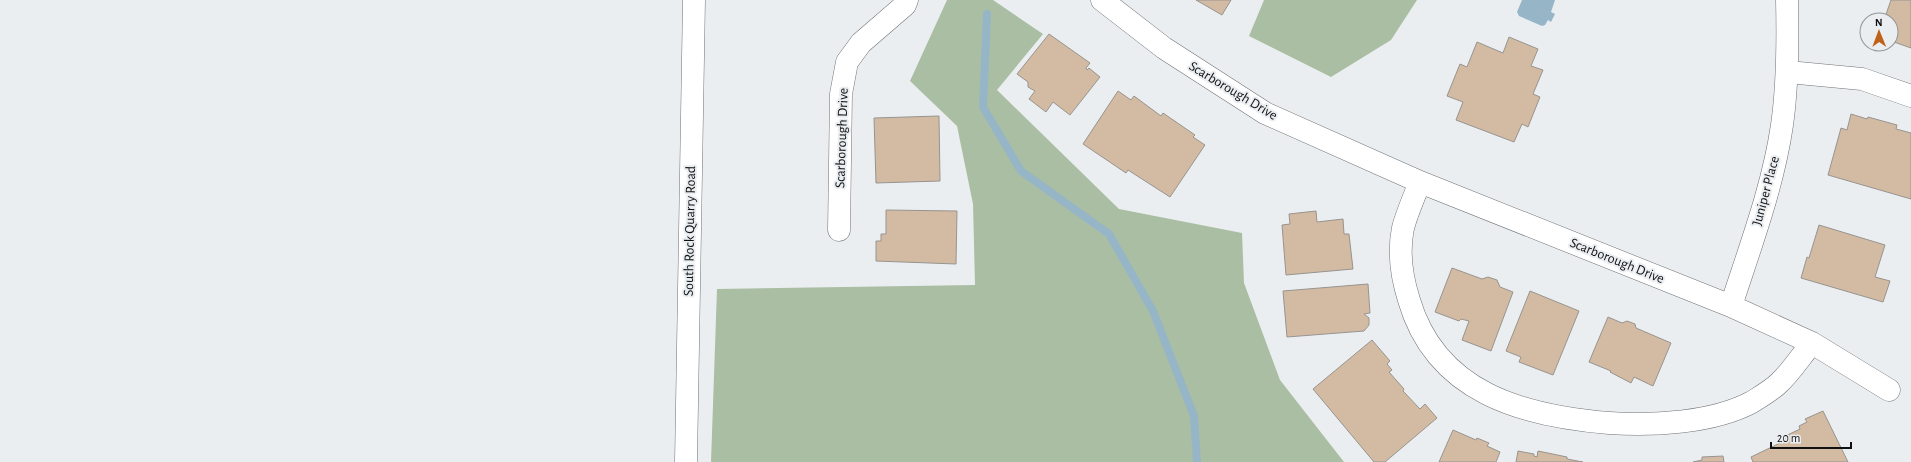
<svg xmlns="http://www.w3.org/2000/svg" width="1911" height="462" font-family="'Alegreya Sans',sans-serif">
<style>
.forest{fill:#aabea3}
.water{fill:#96b6c8}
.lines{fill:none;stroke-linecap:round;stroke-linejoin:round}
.stream{stroke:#96b6c8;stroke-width:8}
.building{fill:#d2bba2;stroke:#979490}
.minor-casing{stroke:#707376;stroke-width:23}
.minor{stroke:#fff;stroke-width:22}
.labels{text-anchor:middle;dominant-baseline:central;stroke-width:4;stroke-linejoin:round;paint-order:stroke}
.street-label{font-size:14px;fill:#0f1011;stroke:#ebeef1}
</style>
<rect width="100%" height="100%" fill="#ebeef1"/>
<path class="forest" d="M947,0H993L1043,34L997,90L1119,209L1242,233L1244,283L1280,380L1344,462H711L717,289L975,285L973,204L957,126L910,81Z
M1264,0H1417L1391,40L1331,77L1249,36Z"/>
<path class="water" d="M1522,0H1555L1551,12L1555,14L1551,22L1548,20L1545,25L1542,26L1519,16L1517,12Z"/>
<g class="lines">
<path class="stream" d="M987,14L983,107L1021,171L1109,234L1153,311L1194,416L1197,462"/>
</g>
<path class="building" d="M1196,0H1231L1222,15Z
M1891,0H1911V48L1894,42L1896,36L1891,34V20H1884Z
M1049,34L1090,63L1086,68L1087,70L1089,68L1100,77L1070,115L1053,102L1046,112L1029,99L1035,91L1028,87V82L1017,74Z
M1509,37L1538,49L1531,66L1543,70L1533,94L1540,97L1528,127L1522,124L1514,142L1456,120L1463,102L1447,96L1460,64L1467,67L1477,42L1503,53Z
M1118,91L1131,100L1134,96L1161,116L1163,113L1195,135L1193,137L1205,145L1170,197L1128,170L1126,173L1083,144Z
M1851,114L1867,119L1868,117L1897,125L1896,129L1911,133V199L1828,175L1841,128L1847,130Z
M939,116L940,181L876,183L874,118Z
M886,210L957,211L956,264L876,261V241H881V234H886Z
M1316,211L1317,222L1343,219L1344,234H1349L1353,269L1286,275L1282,225L1290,224L1289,214Z
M1819,225L1885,245L1875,277L1890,281L1883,302L1801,278L1807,257L1809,258Z
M1452,268L1482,279L1488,277L1497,280L1500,287L1513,292L1491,351L1462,340L1469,321L1461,319L1459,321L1435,312Z
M1368,284L1370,313L1364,314L1369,318V325L1364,331L1287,337L1283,291Z
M1530,291L1579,311L1553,375L1519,362L1521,357L1506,351Z
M1608,317L1622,323L1627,321L1635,324L1636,328L1671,343L1653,386L1634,377L1631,383L1610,372L1611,371L1589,362Z
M1372,340L1390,361L1387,364L1392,370L1389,372L1404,389L1403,391L1420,409L1425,404L1437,418L1385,462H1374L1313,389Z
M1823,411L1848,462H1753L1751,457L1780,443L1779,439L1800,429L1799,426L1807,422L1805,419Z
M1453,430L1476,440L1477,438L1489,443L1487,446L1500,452L1496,462H1439Z
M1518,451L1534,454V456L1537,457L1538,451L1567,457V459L1583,462H1516Z
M1723,456L1724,462H1693L1702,460V457Z"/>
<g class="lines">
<defs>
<path id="minor" d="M1102,0L1164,48L1265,113L1420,182L1731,306L1812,343L1889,390
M1788,72L1862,79L1911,96
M1420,182C1414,197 1407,213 1403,228C1398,252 1402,278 1409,300C1436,393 1523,416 1609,423C1652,426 1713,423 1752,402C1760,397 1772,390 1779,383C1791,372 1801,356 1812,343
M839,230L841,94L847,62L861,43L905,5L907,0
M1731,306C1750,247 1773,187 1782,125C1788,83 1788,42 1787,0
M686,462L694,0"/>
</defs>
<use href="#minor" class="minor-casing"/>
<use href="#minor" class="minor"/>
</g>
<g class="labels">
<g class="street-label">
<text transform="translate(1233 91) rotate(31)">Scarborough Drive</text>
<text transform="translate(842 138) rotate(-88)">Scarborough Drive</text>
<text transform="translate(1766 191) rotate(-75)">Juniper Place</text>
<text transform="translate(690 231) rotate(-89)">South Rock Quarry Road</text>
<text transform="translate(1617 261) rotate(22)">Scarborough Drive</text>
</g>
</g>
<g transform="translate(1879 32) rotate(359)"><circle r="19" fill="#ebeef1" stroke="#939597"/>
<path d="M0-3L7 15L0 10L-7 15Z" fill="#bf6118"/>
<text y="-6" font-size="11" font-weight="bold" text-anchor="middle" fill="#0f1011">N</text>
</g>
<path d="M1771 442v6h80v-6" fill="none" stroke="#0f1011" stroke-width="2"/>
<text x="1777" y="442" font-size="12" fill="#0f1011" stroke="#ebeef1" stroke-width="3" paint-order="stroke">20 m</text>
</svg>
